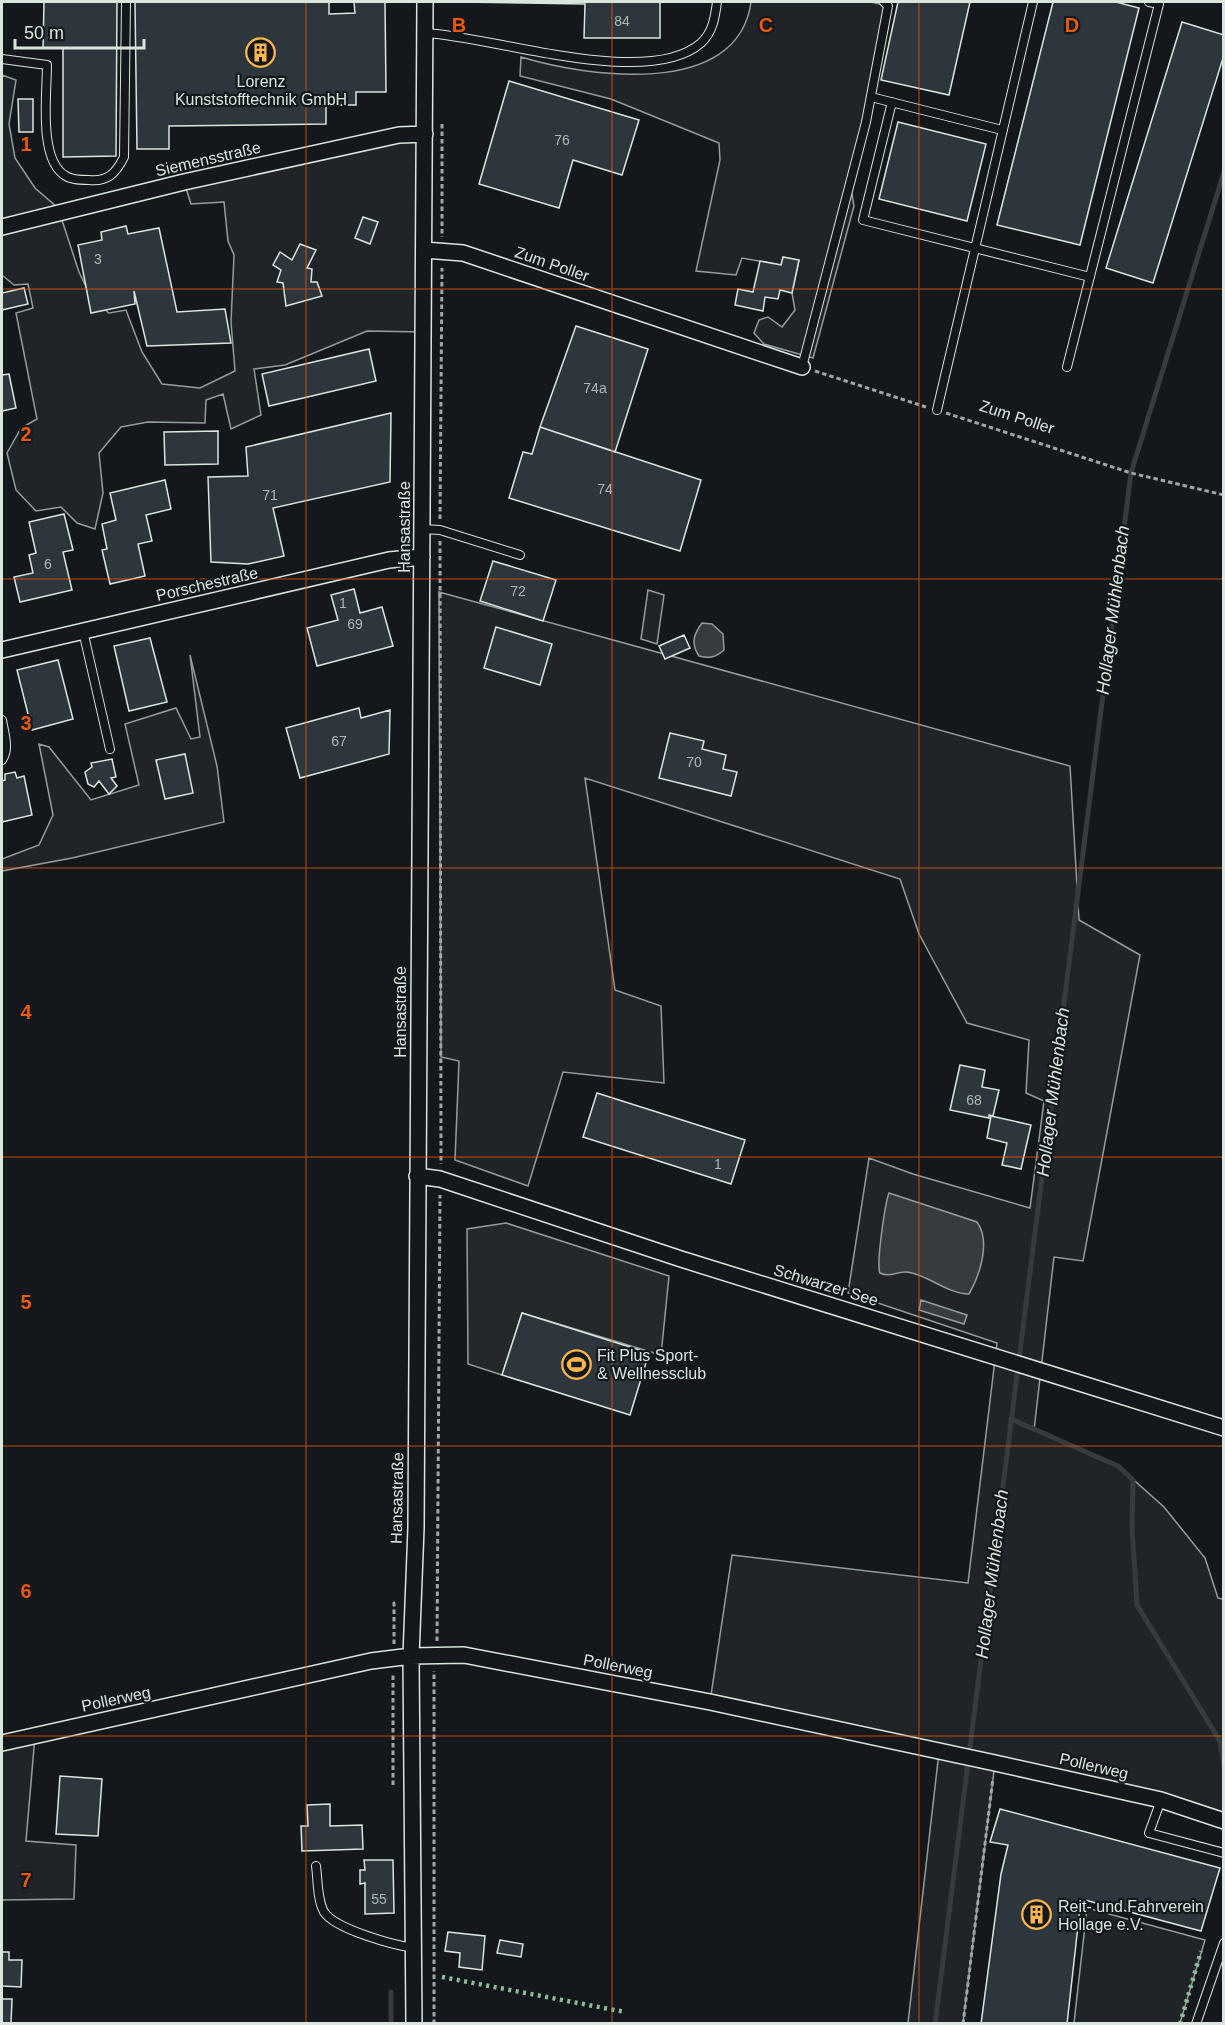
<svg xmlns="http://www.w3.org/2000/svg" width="1225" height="2025" font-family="Arial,sans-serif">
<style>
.green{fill:#202428;stroke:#939e99;stroke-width:1.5}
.parking{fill:#24282b;stroke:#939e99;stroke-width:1.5}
.water{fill:#363b3e;stroke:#939e99;stroke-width:1.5}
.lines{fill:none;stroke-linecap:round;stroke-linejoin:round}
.stream{stroke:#363b3e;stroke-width:5}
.building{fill:#2c363c;stroke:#d8e6dc;stroke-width:1.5}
.lane-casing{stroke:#d8e6dc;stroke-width:10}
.street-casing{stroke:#d8e6dc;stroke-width:18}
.path{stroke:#9da8a2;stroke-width:3;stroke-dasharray:4.5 3;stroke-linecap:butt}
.lane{stroke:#14181c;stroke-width:8}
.street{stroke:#14181c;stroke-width:15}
.hedge{stroke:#8ac095;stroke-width:4.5;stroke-dasharray:3 4.5;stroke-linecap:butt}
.grid{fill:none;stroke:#e8590c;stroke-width:1.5;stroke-opacity:0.55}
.labels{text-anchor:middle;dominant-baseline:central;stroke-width:4.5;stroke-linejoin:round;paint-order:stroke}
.number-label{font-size:14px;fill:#adbab4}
.poi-label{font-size:16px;fill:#d8e6dc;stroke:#14181c;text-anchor:start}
.street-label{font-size:16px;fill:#d8e6dc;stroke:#14181c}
.water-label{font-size:18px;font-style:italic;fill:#d8e6dc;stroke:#14181c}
.grid-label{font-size:20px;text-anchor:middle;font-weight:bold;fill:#e8590c;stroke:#14181c;stroke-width:4.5;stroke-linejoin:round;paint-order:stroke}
</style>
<rect width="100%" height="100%" fill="#14181c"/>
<path class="green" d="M751,2H871L888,6L850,183L854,206L813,358L764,344L754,333L759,320L768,317L782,327L795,310L792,293L799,260L783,257L781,265L742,258L736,275L696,271L720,160L719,143L611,99L520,76L521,57C587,77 738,99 751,2Z
M2,75L16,80L9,124L15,158L35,188L58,208L79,272L92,299L109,313L126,310L142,352L162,384L200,388L235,371L231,322L234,255L228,241L224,202L191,204L184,182L425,134L424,332L367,331L285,365L254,369L261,415L231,429L223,394L206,400L205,423L148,422L121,427L99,453L103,493L95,529L77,523L61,507L36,511L16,490L7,453L21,428L37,419L16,313L33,308L28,284L14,285L2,275Z
M648,590L664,595L657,644L641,639Z
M439,592L1070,766L1079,920L1140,955L1083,1261L1054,1257L1034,1430L1118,1466L1164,1507L1205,1558L1218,1598L1223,1599V1821L995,1763L963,2023H908L939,1752L710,1702L732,1555L968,1583L997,1343L848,1293L869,1158L913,1174L1030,1208L1044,1101L1026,1093L1029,1040L967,1023L919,934L900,879L585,778L615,990L661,1006L664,1083L563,1072L528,1186L455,1160L459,1061L441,1057Z
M190,655L217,766L224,822L72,858L2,871V859L39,845L53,815L39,744L49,747L91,800L139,785L125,724L176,708L191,739L200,737Z
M35,1736L26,1841L76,1845L74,1899L2,1900V1743Z
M1087,1908L1205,1940L1180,2023H1074Z"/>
<path class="parking" d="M506,1223L669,1276L661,1355L522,1313L502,1375L468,1364L467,1229Z"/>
<path class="water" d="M702,623L712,624L723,634L724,650C716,657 710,659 699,656C691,644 693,635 702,623Z
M889,1193L977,1222C991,1241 980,1275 969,1294C947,1294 927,1274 907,1272C897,1271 890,1278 880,1273C876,1264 885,1204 889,1193Z
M921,1300L967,1315L964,1324L919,1310Z"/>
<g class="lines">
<path class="stream" d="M1011,1419L1118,1466L1133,1480L1132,1528L1137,1605L1220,1741L1224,1766
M391,2024V1992
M935,2024L1131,473L1224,172"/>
</g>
<path class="building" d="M44,2H117L116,156L63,157V48H43Z
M135,2H329V14L355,13L354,2H385L386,92H356V105H326V124L169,126V149H137Z
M460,2H660V38H584L585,4Z
M898,2H970L949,95L881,80Z
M1053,2H1116L1139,8L1080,245L997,225Z
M1182,22L1224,35V55L1153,283L1106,268Z
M509,81L639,120L622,175L573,160L559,208L479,184Z
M18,99H33V132H19Z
M898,122L986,144L967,221L879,199Z
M363,217L378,222L370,244L355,238Z
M126,226L128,234L159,228L177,312L225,309L231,343L147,346L134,291L135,304L91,313L78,245L102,240L101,232Z
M300,244L316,250L307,268L312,269L311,282H317L322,296L286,306L283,283L277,282L281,270L273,265L280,252L292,260Z
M783,257L799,260L792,293L780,290L778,299L765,297L763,311L735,305L738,289L753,292L760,261L781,265Z
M24,288L28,304L2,310V293Z
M576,326L648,349L615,452L540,427Z
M369,349L376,381L269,406L262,374Z
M9,374L16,408L2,411V375Z
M391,413L390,482L273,508L284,556L248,564L211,562L208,477L248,476L246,447Z
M540,427L701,480L680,551L509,498L523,452L532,454Z
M218,431V464L165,465L164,432Z
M165,480L171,509L146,515L152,541L138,544L145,576L110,584L102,550L107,549L102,524L116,520L110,493Z
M64,514L73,550L63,552L72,590L20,602L14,577L33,573L29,555L36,553L29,522Z
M493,561L556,580L543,621L480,601Z
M354,589L360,613L382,607L393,646L317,666L307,628L338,620L331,595Z
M496,627L552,644L540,685L484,668Z
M684,635L690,648L665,659L659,646Z
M150,638L167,702L129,711L114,646Z
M58,660L73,719L32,730L17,670Z
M359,708L361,718L390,710L389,754L300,778L286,728Z
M670,733L704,741L702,749L726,755L723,769L737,772L731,796L659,778Z
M185,754L193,793L165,799L156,760Z
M112,759L116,777L111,778L117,786L109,794L99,781L94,787L88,784L85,772L92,767L91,763Z
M15,772L17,778L24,776L32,815L2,822V781L5,780V774Z
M960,1065L985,1070L982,1087L999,1090L993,1116L989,1115V1118L950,1110Z
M597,1093L745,1140L731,1184L583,1137Z
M991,1116L1031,1125L1021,1169L1002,1165L1007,1143L987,1138Z
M522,1313L649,1353L630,1415L502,1375Z
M60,1776L102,1779L98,1836L56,1834Z
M330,1804V1826L362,1825L363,1849L302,1851L301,1826H308L307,1805Z
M1000,1809L1220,1868L1201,1931L1081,1899L1067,2024H981L1001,1874L1008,1845L990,1842Z
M364,1860H393L394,1913L365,1914V1883L360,1884V1870H365Z
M448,1932L485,1936L482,1970L459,1967L460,1953L445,1951Z
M500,1940L523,1944L521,1957L497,1953Z
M2,1952H9V1960H22L21,1987L2,1986Z
M2,1999H12L11,2024H2Z"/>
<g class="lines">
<defs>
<path id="lane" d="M425,33C492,36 647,90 701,43C713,32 715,17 717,2
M2,59L47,65C47,93 38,161 66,176C71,180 82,180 89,180C108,182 116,173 124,157L126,2
M871,97L1002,130
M892,102L863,220L1090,277
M802,367L866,122L888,6L884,2
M1067,367L1159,4L1149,2
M937,410L1033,2
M422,529L440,530L520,555
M83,631L110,749
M2,720C4,733 10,749 2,760
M1161,1800L1149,1833L1224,1853
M316,1866C318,1880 317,1899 324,1912C335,1929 393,1945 414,1948
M1196,2024L1224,1943"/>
<path id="street" d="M2,227L184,182L399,135L425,134
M424,250L463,253L802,367
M2,650L389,560L422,557
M417,1176L440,1179L681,1259L1224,1428
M2,1743L371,1661L411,1656L464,1655L710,1702L995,1763L1161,1800L1224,1821
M414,2024L411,1656L416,1528L425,2"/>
</defs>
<use href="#lane" class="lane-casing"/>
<use href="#street" class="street-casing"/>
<path class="path" d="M442,124V237
M815,371L926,407
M946,413L1131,473L1224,495
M440,519L442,268
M440,541L441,1164
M437,1641L440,1195
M394,1644V1603L398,1604
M393,1785V1674
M434,2024V1671
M963,2024L993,1778"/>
<use href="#lane" class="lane"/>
<use href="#street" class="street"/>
<path class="hedge" d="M442,1977L625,2012
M1180,2024L1201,1951"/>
</g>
<path class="grid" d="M306,2V2024M612,2V2024M919,2V2024M2,289H1224M2,579H1224M2,868H1224M2,1157H1224M2,1446H1224M2,1736H1224"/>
<defs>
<symbol id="building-ring" viewBox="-11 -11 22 22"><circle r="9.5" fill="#14181c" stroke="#ffb74d" stroke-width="1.5"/><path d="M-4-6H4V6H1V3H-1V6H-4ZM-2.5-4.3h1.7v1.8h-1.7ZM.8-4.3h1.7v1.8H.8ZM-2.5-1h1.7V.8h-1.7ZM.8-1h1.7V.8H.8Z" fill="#ffb74d"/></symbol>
<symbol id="stadium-ring" viewBox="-11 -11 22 22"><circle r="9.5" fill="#14181c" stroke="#ffb74d" stroke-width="1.5"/><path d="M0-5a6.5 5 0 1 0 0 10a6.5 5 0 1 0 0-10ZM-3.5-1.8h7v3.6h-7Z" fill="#ffb74d"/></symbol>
</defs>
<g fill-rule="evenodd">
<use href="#building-ring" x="244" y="36" width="33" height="33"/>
<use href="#stadium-ring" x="560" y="1348" width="33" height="33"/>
<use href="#building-ring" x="1020" y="1898" width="33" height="33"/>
</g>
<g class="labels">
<g class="number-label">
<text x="622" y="21">84</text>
<text x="562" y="140">76</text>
<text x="98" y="259">3</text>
<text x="595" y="388">74a</text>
<text x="605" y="489">74</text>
<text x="270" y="495">71</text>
<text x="48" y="564">6</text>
<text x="518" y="591">72</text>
<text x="343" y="603">1</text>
<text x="355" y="624">69</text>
<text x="339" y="741">67</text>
<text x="694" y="762">70</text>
<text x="974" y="1100">68</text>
<text x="718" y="1164">1</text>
<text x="379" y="1899">55</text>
</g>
<g class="poi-label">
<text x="261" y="81" text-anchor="middle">Lorenz<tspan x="261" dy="18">Kunststofftechnik GmbH</tspan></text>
<text x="597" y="1355">Fit Plus Sport-<tspan x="597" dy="18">&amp; Wellnessclub</tspan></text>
<text x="1058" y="1906">Reit- und Fahrverein<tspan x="1058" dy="18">Hollage e.V.</tspan></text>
</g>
<g class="street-label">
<text transform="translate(208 159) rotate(-13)">Siemensstraße</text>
<text transform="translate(552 264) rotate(19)">Zum Poller</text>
<text transform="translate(1017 417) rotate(18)">Zum Poller</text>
<text transform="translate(404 527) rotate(-90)">Hansastraße</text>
<text transform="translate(207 584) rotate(-13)">Porschestraße</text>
<text transform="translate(400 1012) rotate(-90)">Hansastraße</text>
<text transform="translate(826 1285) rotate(17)">Schwarzer See</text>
<text transform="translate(397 1498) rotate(-89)">Hansastraße</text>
<text transform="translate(618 1666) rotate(11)">Pollerweg</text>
<text transform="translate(116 1699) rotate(-12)">Pollerweg</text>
<text transform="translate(1094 1766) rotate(13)">Pollerweg</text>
</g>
<g class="water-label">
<text transform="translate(1113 610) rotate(-83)">Hollager Mühlenbach</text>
<text transform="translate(1053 1092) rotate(-83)">Hollager Mühlenbach</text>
<text transform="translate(992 1574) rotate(-83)">Hollager Mühlenbach</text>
</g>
</g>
<g class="grid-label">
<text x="459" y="32">B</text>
<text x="766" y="32">C</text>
<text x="1072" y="32">D</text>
<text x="26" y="151">1</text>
<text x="26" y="441">2</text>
<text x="26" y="730">3</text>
<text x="26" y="1019">4</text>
<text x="26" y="1309">5</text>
<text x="26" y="1598">6</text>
<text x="26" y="1887">7</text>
</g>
<rect width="1225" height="2025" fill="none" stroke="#d8e6dc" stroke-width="6"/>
<path d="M15 39v9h129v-9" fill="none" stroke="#d8e6dc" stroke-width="3"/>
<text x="24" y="39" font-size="18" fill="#d8e6dc" stroke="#14181c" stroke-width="4.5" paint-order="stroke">50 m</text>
</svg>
